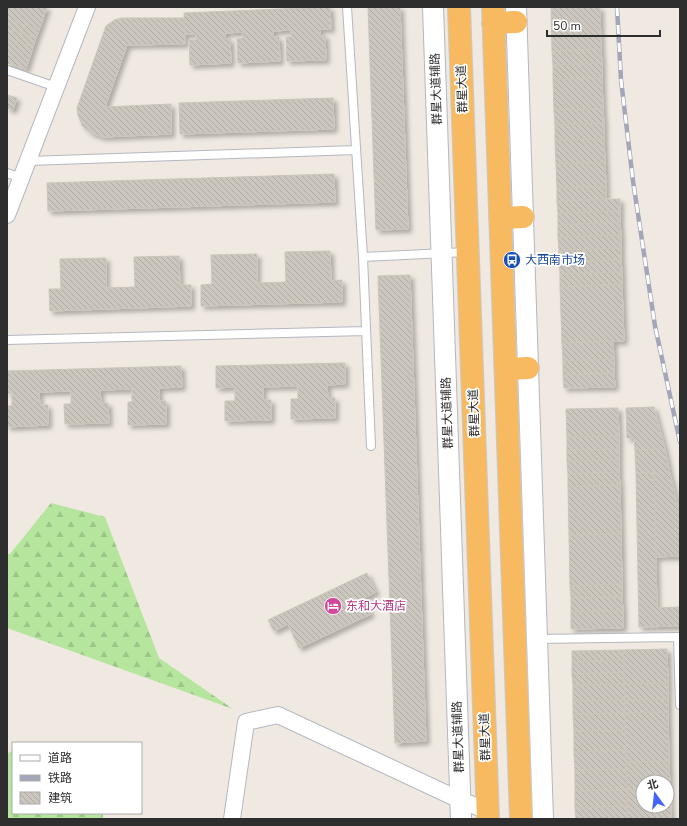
<svg xmlns="http://www.w3.org/2000/svg" width="687" height="826" font-family="'Nunito Sans','Noto Sans SC',sans-serif">
<style>
.forest{fill:url(#forest-firs)}
.building{fill:url(#building-back-hatch);stroke:#cbc5ba;filter:url(#shadow)}
.lines{fill:none;stroke-linecap:round;stroke-linejoin:round}
.service-casing{stroke:#b4b7c1;stroke-width:10}
.minor-casing{stroke:#b4b7c1;stroke-width:18}
.tertiary-casing{stroke:#b4b7c1;stroke-width:22}
.trunk-casing{stroke:#c9c9c9;stroke-width:24}
.service{stroke:#fff;stroke-width:8}
.minor{stroke:#fff;stroke-width:16}
.tertiary{stroke:#fff;stroke-width:20}
.trunk{stroke:#f8ba60;stroke-width:22}
.rail-casing{stroke:#a3a6b8;stroke-width:4.5}
.rail{stroke:#fff;stroke-width:3;stroke-dasharray:9;stroke-linecap:butt}
.labels{text-anchor:middle;dominant-baseline:central;stroke-width:3.5;stroke-linejoin:round;paint-order:stroke}
.street-label{font-size:12px;fill:#2e2e2e;stroke:#fff}
.transit-label{font-size:12px;fill:#164399;stroke:#fff;text-anchor:start}
.hotel-label{font-size:12px;fill:#b23c85;stroke:#fff;text-anchor:start}
</style>
<defs>
<pattern id="forest-firs" width="22" height="20" patternUnits="userSpaceOnUse"><rect width="22" height="20" fill="#b6e59e"/><path d="M5 1l3.5 6h-7zM16 11l3.5 6h-7z" fill="#9dc588"/></pattern>
<pattern id="building-back-hatch" width="6" height="6" patternUnits="userSpaceOnUse"><rect width="6" height="6" fill="#cbc7bf"/><path d="M-1 5l2 2M0 0l6 6M5-1l2 2" fill="none" stroke="#afaba4"/></pattern>
<filter id="shadow"><feDropShadow dx="3.5" dy="3.5" stdDeviation="2" flood-color="#0004"/></filter>
</defs>
<rect width="100%" height="100%" fill="#efe9e1"/>
<path class="forest" d="M51,503L105,517L159,658L233,709L7,628V554H10Z
M13,750V813H103V819H7V754Z"/>
<path class="building" d="M7,7H47L39,30L7,19Z
M330,7L331,29H320V36L325,35L326,60L287,61L286,37H292L291,30L273,31V37H279L280,61L238,63L237,39L243,38V32L225,33V39H230L231,63L190,65L189,40H196V34H185L184,13Z
M368,7H400L408,229L376,230Z
M551,7H600L601,49L552,51Z
M122,18H184L185,44L127,45L105,107L171,104V134L103,137L91,133L82,125L78,115L77,108L106,26L114,20Z
M7,19L39,30L36,38L7,29Z
M7,29L36,38L33,47L7,38Z
M7,38L33,47L26,69L7,63Z
M601,49L602,63L553,65L552,51Z
M602,63V78L553,80V65Z
M602,78L603,109L554,110L553,80Z
M7,95L17,98L13,110L7,108Z
M333,98L334,129L180,134L179,103Z
M603,109L604,123L555,125L554,110Z
M604,123V139L555,140V125Z
M604,139L605,162L556,164L555,140Z
M605,162L606,186L557,188L556,164Z
M334,174L335,202L48,211L47,183Z
M606,186V199L557,201V188Z
M620,199V211L558,213L557,201Z
M620,211V222L558,225V213Z
M620,222L621,235L558,237V225Z
M621,235V248L559,250L558,237Z
M621,248V260L559,262V250Z
M330,251L331,281L342,280V302L201,306V285L212,284L211,255L257,254V283L286,282L285,252Z
M179,256L180,285H191V306L50,311L49,289H61L60,259L106,258V288L135,287L134,257Z
M621,260L622,272L560,274L559,262Z
M622,272V284L560,287V274Z
M410,275L426,741L395,743L378,276Z
M622,284L624,341L562,343L560,287Z
M613,341L614,359L563,361L562,343Z
M614,359V373L563,375V361Z
M345,363V384L327,385L328,398H335V418L291,419V399H298V386L263,387V400H271V420L225,421V401H235V387L216,388V366Z
M181,366L182,387L159,388V401H166V424L128,425V402H132V389L100,390L101,403H108L109,423L65,424L64,404H71V391L39,392L40,405H48V425L7,427V406H12V393H7V371Z
M614,373L615,387L564,388L563,375Z
M654,407L665,449L635,450L634,438H627L626,408Z
M618,408L619,436L567,437L566,409Z
M619,436V449L567,450V437Z
M619,449V460L567,461V450Z
M665,449L670,474L680,515V556L656,557L654,473H636L635,450Z
M619,460V472L568,474L567,461Z
M619,472L620,485L568,487V474Z
M636,473H654L657,608L680,607V626L639,627Z
M620,485L621,534L569,535L568,487Z
M621,534L622,584L570,586L569,535Z
M367,573L376,592L364,598L371,614L299,648L288,624L274,631L268,620Z
M622,584V597L571,598L570,586Z
M622,597L623,610L571,612V598Z
M623,610V628L571,629V612Z
M667,649L668,683L624,684L623,650Z
M623,650L624,660L572,662V651Z
M624,660V672L572,674V662Z
M624,672V684L573,685L572,674Z
M668,683V699L625,700L624,684Z
M624,684L625,700L573,701V685Z
M668,699V712L625,713V700Z
M625,700V713L573,714V701Z
M668,712L669,761L626,762L625,713Z
M625,713V730L574,731L573,714Z
M625,730L626,750L574,752V731Z
M626,750V769L575,770L574,752Z
M669,761L670,789H667V782H643V790H627L626,762Z
M626,769L627,790L575,791V770Z
M667,789H670L671,819H627V790H643V806H667Z
M627,790V806L575,808V791Z
M627,806V819H576L575,808Z"/>
<g class="lines">
<defs>
<path id="service" d="M347,7L363,257L371,446
M7,70L56,87
M28,161L356,150
M7,173L21,178
M363,257L467,252
M7,340L366,331
M536,639L678,637L680,705"/>
<path id="minor" d="M7,215L87,7
M232,819L246,722L278,715L460,800L488,811"/>
<path id="tertiary" d="M433,7L461,819
M516,7L543,819"/>
<path id="trunk" d="M459,7L488,819
M493,7L521,819
M493,23L516,22
M500,218L523,217
M506,369L528,368"/>
</defs>
<use href="#service" class="service-casing"/>
<use href="#minor" class="minor-casing"/>
<use href="#tertiary" class="tertiary-casing"/>
<use href="#trunk" class="trunk-casing"/>
<use href="#service" class="service"/>
<use href="#minor" class="minor"/>
<use href="#tertiary" class="tertiary"/>
<use href="#trunk" class="trunk"/>
<defs>
<path id="rail" d="M617,7L621,80L633,181L655,326L680,442"/>
</defs>
<use href="#rail" class="rail-casing"/>
<use href="#rail" class="rail"/>
</g>
<defs>
<symbol id="bus-disc" viewBox="-11 -11 22 22"><circle r="9.5" fill="#1a4fb4" stroke="#fff"/><path d="M-5-6H5V4H4V6H2V4H-2V6H-4V4H-5ZM-3.5-4V0h7V-4ZM-3.5 1.2v1.5H-2V1.2ZM2 1.2v1.5H3.5V1.2Z" fill="#fff"/></symbol>
<symbol id="hotel-disc" viewBox="-11 -11 22 22"><circle r="9.5" fill="#d1479c" stroke="#fff"/><path d="M-6-4.5h1.5V1H6V5H4.5V3h-9V5H-6ZM-4 0a1.8 1.8 0 1 1 3.6 0ZM.5 0V-2.5h3Q6-2.5 6 0Z" fill="#fff"/></symbol>
</defs>
<g fill-rule="evenodd">
<use href="#bus-disc" x="502" y="250" width="20" height="20"/>
<use href="#hotel-disc" x="323" y="596" width="20" height="20"/>
</g>
<g class="labels">
<g class="street-label">
<text transform="translate(436 89) rotate(-92)">群星大道辅路</text>
<text transform="translate(462 89) rotate(-92)">群星大道</text>
<text transform="translate(447 413) rotate(-92)">群星大道辅路</text>
<text transform="translate(474 413) rotate(-92)">群星大道</text>
<text transform="translate(458 737) rotate(-92)">群星大道辅路</text>
<text transform="translate(485 737) rotate(-92)">群星大道</text>
</g>
<g class="transit-label">
<text x="525" y="260">大西南市场</text>
</g>
<g class="hotel-label">
<text x="346" y="606">东和大酒店</text>
</g>
</g>
<rect width="687" height="826" fill="none" stroke="#2e2e2e" stroke-width="16"/>
<rect x="12" y="742" width="130" height="72" fill="#ffffff" stroke="#ababab"/>
<rect x="20" y="755" width="20" height="6" fill="#ffffff" stroke="#ababab"/>
<text x="48" y="762" font-size="12" fill="#2e2e2e">道路</text>
<rect x="20" y="775" width="20" height="6" fill="#a3a6b8" stroke="#ababab"/>
<text x="48" y="782" font-size="12" fill="#2e2e2e">铁路</text>
<rect x="20" y="792" width="20" height="12" fill="url(#building-back-hatch)" stroke="#ababab"/>
<text x="48" y="802" font-size="12" fill="#2e2e2e">建筑</text>
<g transform="translate(655 794) rotate(345)"><circle r="19" fill="#ffffff" stroke="#ababab"/>
<path d="M0-3L7 15L0 10L-7 15Z" fill="#4264fb"/>
<text y="-6" font-size="11" font-weight="bold" text-anchor="middle" fill="#2e2e2e">北</text>
</g>
<path d="M547 30v6h113v-6" fill="none" stroke="#2e2e2e" stroke-width="2"/>
<text x="553" y="30" font-size="12" fill="#2e2e2e" stroke="#ffffff" stroke-width="3" paint-order="stroke">50 m</text>
</svg>
